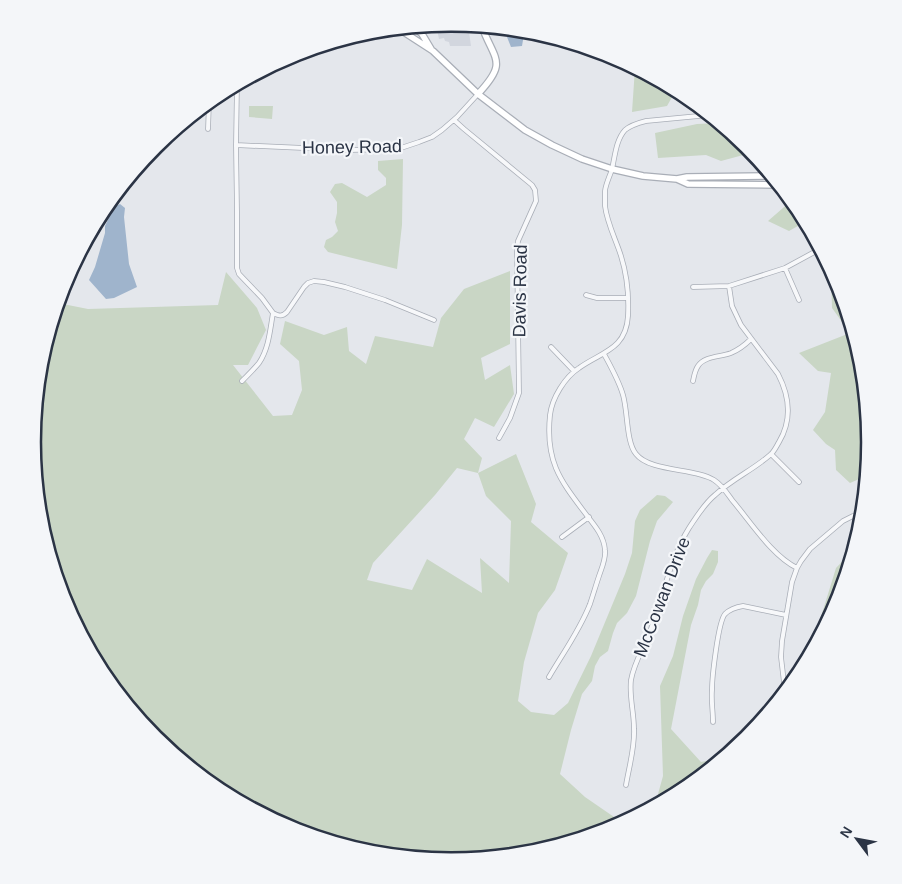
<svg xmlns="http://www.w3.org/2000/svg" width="902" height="884" font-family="Helvetica,sans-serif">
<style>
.built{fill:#d2d6de}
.green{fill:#c9d6c5;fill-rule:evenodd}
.water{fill:#9fb4cc}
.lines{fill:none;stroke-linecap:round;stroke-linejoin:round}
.street-casing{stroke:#a9aeb7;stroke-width:5.5}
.secondary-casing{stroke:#a9aeb7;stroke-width:8}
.street{stroke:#f7f8fa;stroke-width:4}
.secondary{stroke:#fff;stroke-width:5.5}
.labels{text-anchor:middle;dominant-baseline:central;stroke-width:4.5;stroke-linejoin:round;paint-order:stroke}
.street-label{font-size:18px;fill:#2b3445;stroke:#f4f6f9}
.rim{fill:none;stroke:#2b3445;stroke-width:2.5}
</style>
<rect width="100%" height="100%" fill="#e4e7ec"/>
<path class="built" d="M451,24L468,25L471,46H450L449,42L445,41L444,38L439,39L436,25Z"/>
<path class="green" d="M635,68L676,90L667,106L632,112Z
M249,106H273L272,119L249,117Z
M719,123L747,146L755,157L747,154L721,161L706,155L658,158L655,133L697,124Z
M403,159L402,225L397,269L328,252L324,247L326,240L332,237L338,231L335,222L337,213V202L330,192L335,184L342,183L367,197L386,185V178L378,170V161Z
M791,201L799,210L805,222L789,231L768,221Z
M510,271V344L481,358L485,380L510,365L514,394L494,427L475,418L464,439L482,458L478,473L516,454L536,504L531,522L568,553L555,590L538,613L524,662L518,701L531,712L554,715L568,703L591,656L625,574L632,553L635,521L640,510L657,495L665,496L673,502L657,521L650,541L636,596L627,613L617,623L613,633L608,651L600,657L595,666L592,681L582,694L571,730L560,774L585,797L617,819L631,818L611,829L532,852L451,860L369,852L291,828L218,790L155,738L103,674L64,602L41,523L33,442L41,360L58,303L88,309L218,305L226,272L257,308L266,330L248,365H233L273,416L292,415L302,390L299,361L280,344L285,321L324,335L347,327L349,351L366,364L375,336L433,347L441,318L464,289ZM457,468L478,473L486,496L511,521L509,583L480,558L482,593L427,559L412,590L367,580L373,563L435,495Z
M831,271L838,282L861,361L869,442L866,476L850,483L836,470L835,450L826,444L813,430L825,412L831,373L818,371L799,353L850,333L832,308Z
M854,549L837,602L816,642V633L836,568Z
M712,550L718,551V562L713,574L706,581L701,590L698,605L691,625L671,729L701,762L722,758L683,790L655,805L663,776L660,686L673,656L683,616L696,579L707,558Z"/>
<path class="water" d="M516,30L524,34L522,46L511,47L507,37Z
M120,204L125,208L124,217L129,264L137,287L114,298L106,299L89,280L95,267L105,233V226L114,207Z"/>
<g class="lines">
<defs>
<path id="street" d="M237,84L236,145L237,212V268L239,274L262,298L273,313C270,330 269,348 259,363C254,369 248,375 242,381
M454,120L464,129L532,185L535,190L536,201L518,241L517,251L519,393L510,418L499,438
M208,129L209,103
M236,145L348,150L398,149L419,142L432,137L442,130L457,117L478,94
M785,268L799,300
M693,287L729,286L785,268L820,249
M586,295L597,298H627
M273,313C279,316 282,317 287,312L304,287L308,283L314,281L324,282L345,287L385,300L434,320
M551,347L574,371
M604,354C611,367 619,381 623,395C628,412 626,442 636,454C650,472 695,468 714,480C722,485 727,493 732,500C750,521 772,556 797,568
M693,381C694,376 695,370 698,366C704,356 721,357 731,353C738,350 745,345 751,339
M771,454L799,482
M562,537L589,517
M549,677C563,653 580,630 590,604C593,595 596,585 599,576C602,567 606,559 605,550C604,537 596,527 588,517C561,481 545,463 550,415C552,398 565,377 579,368C601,352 626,350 628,316C629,296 627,275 621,256C616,240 607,223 605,206C605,201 605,195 605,191C606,183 610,176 612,169C615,156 616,140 625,130C631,125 638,123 646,121L709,115
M785,691L781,657L782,641L792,582L797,568L801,561L810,549L843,521L853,516L862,513
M713,722C713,711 711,701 712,690C712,678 718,622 725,614C730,609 737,607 743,606L786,615
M626,785C629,767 635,747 634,729C634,712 629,696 631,680C634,663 643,649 649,634C663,599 669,560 689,528C697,516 704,504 715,495C732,479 753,470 770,455C774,452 776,447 779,442C792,420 790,397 778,374L741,325L732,306L729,286"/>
<path id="secondary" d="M414,27L422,34L431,49
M399,29L433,51L478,94L512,120L525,130L552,145L582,159L612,169L643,176L677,179L688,184L779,185
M478,94C508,62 495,61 482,27
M677,179L687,177L771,176"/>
</defs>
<use href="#street" class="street-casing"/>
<use href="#secondary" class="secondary-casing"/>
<use href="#street" class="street"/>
<use href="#secondary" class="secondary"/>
</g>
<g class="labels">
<g class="street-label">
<text transform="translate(352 147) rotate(-1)">Honey Road</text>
<text transform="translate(520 291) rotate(-89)">Davis Road</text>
<text transform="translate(662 597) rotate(-69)">McCowan Drive</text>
</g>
</g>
<path d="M0 0H902V884H0ZM41 442a410 410 0 1 1 820 0a410 410 0 1 1-820 0Z" fill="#f4f6f9" fill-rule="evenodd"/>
<path class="rim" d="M41 442a410 410 0 1 1 820 0a410 410 0 1 1-820 0Z"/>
<g transform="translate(857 839) rotate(302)" stroke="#f4f6f9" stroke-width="4" paint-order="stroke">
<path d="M0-4L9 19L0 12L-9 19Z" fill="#2b3445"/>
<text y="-8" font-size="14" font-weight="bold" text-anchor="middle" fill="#2b3445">N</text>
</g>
</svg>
